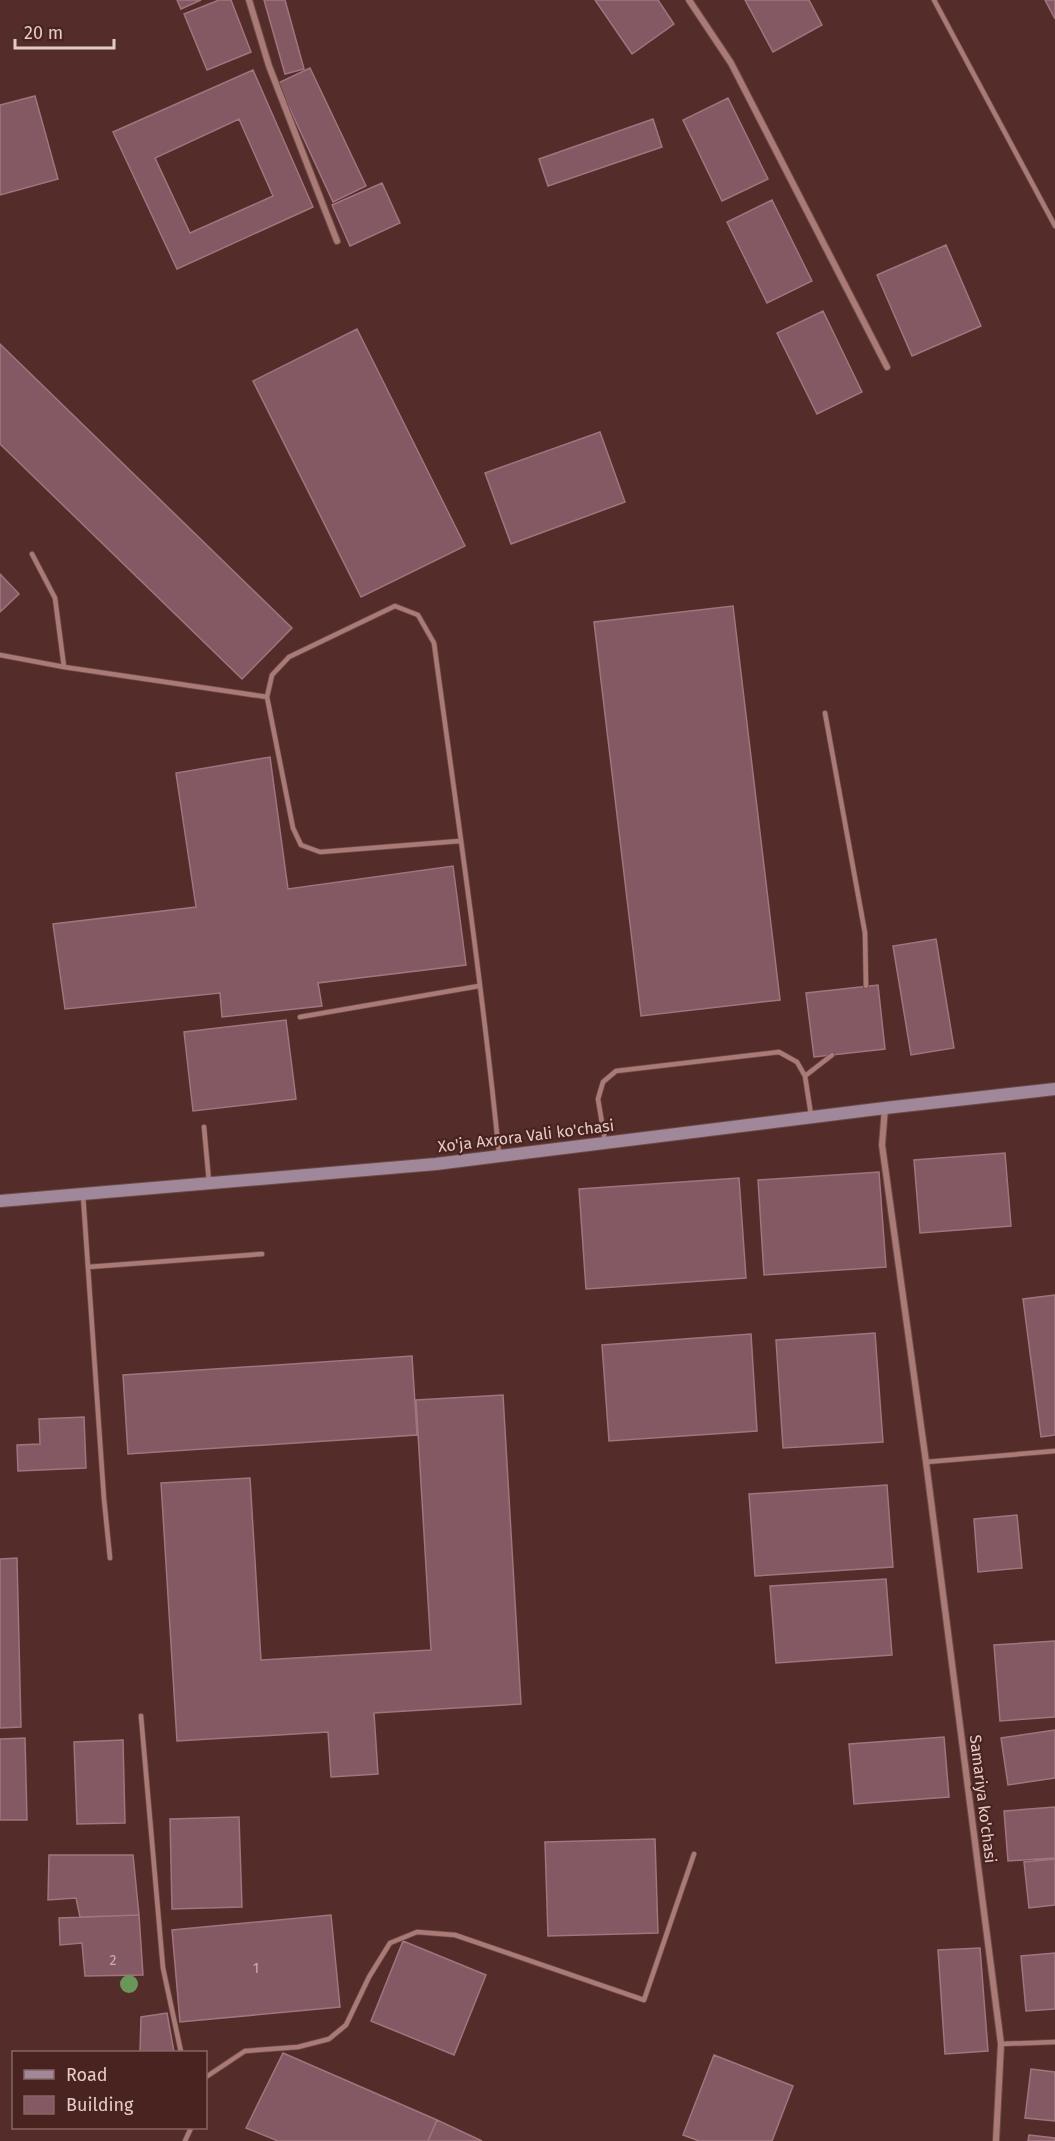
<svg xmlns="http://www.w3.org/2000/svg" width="1055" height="2141" font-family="'Fira Sans',sans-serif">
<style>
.building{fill:#845963;stroke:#a2747e;stroke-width:1.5;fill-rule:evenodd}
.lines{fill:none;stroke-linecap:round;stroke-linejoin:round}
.lane-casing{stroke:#6c4b49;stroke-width:6}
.street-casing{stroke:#6c4b49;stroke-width:8}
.secondary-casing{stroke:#6c4b49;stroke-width:14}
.lane{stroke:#a97a76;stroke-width:4.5}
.street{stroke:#a97a76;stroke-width:6}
.secondary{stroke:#a0889a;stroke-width:12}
.tree{fill:#6a9659}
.labels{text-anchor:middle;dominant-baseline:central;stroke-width:4.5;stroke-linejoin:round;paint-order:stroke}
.number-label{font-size:14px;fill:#cdaeaf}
.street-label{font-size:16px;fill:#e5cbc8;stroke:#492320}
</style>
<rect width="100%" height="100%" fill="#542d2a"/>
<path class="building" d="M177,0H201L181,9Z
M219,0H231L251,52L207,70L184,14Z
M264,0H285L304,69L285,74Z
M595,0H658L674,24L632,54Z
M745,0H809L822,25L773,52Z
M1045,0H1055V19Z
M310,68L366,186L333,202L278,83Z
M253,70L313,207L177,269L113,132ZM239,119L273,196L190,233L155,158Z
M35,96L58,179L0,195V105Z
M728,98L768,179L722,201L683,120Z
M653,119L662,147L548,186L539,159Z
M382,183L400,223L350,246L332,205Z
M772,200L812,281L767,303L727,222Z
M946,245L981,326L912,356L877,275Z
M823,311L862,392L817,414L777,333Z
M357,329L465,546L361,597L253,381Z
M0,344L292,628L242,679L0,444Z
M600,432L625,502L511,544L485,473Z
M0,574L19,594L0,612Z
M733,606L780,1000L641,1016L594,622Z
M270,757L288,889L453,866L466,965L318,983L322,1006L222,1017L220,993L65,1009L53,924L196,907L176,773Z
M936,939L954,1048L911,1055L893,946Z
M878,985L885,1049L814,1057L806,993Z
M286,1020L296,1099L193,1111L184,1032Z
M1005,1153L1011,1226L920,1233L914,1160Z
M879,1172L886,1267L764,1275L758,1180Z
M739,1178L746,1278L586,1289L579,1189Z
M1055,1295V1435L1041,1437L1023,1299Z
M875,1333L883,1442L783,1448L776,1340Z
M751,1334L757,1431L609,1441L602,1345Z
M412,1356L417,1435L128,1454L123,1375Z
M503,1395L521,1704L374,1713L378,1774L331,1777L328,1732L177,1741L161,1483L250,1478L261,1660L431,1650L416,1400Z
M84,1417L86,1468L18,1471L17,1445L40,1444L39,1419Z
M887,1485L893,1567L755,1576L749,1494Z
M1017,1515L1022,1568L978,1572L974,1519Z
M17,1558L21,1727L0,1728V1559Z
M886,1579L892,1655L776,1663L770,1586Z
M1055,1641V1717L1000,1721L994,1645Z
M1055,1730V1778L1008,1785L1001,1738Z
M944,1737L949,1797L854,1804L849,1744Z
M25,1738L27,1820H0V1739Z
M123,1740L125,1823L77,1824L74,1742Z
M1055,1807V1858L1008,1861L1004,1811Z
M239,1817L242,1907L172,1909L170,1819Z
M655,1839L658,1933L548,1936L545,1842Z
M49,1855H133L139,1915L80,1917L76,1898L48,1900Z
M1055,1859V1905L1029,1908L1024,1862Z
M139,1915L143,1975L85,1976L82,1943L60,1945L59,1918Z
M331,1915L340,2007L180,2022L172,1930Z
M403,1941L486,1975L454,2055L371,2021Z
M980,1948L988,2051L945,2054L938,1950Z
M1055,1953V2009L1026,2011L1021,1956Z
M167,2013L174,2052H140L141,2017Z
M283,2053L437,2120L428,2141H278L246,2128Z
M714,2055L793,2086L772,2141H699L683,2135Z
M1031,2069L1055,2072V2121L1025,2118Z
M437,2120L482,2141H428Z
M1029,2135L1055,2138V2141H1028Z"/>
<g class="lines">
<defs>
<path id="lane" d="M934,0L1055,226
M32,554L55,598L64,667
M0,655L64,667L267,697
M825,713L865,933L866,986
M460,841L320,852L301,845L293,828L267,697L272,675L289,657L395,606L418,615L434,643C457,813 482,983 499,1154
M300,1017L479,986
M805,1076L832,1055
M204,1127L209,1182
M605,1141L598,1099L603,1082L616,1071L779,1052L797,1062L805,1076L811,1115
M83,1195L104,1499L110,1558
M88,1267L262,1254
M926,1462L1055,1451
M141,1716L163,1968L181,2052
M1001,2044L1055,2042
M206,2077L245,2051L298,2047L329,2039L346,2025L369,1977L390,1943L417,1932L455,1935L644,2000L694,1854
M185,2141L191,2128"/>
<path id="street" d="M249,0L269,66L337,241
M689,0L731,63L887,367
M885,1108L882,1145L926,1462L1001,2044L996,2141"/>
<path id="secondary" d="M0,1201L436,1164L885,1108L1055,1089"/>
</defs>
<use href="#lane" class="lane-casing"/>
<use href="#street" class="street-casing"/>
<use href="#secondary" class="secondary-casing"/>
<use href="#lane" class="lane"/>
<use href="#street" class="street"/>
<use href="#secondary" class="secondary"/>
</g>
<circle class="tree" cx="129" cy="1984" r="9"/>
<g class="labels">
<g class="number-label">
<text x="113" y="1960">2</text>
<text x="256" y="1968">1</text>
</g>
<g class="street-label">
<text transform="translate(526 1136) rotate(-7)">Xo'ja Axrora Vali ko'chasi</text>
<text transform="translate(983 1799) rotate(83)">Samariya ko'chasi</text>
</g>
</g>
<rect x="12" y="2051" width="195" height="78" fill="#492320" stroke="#876663" stroke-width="1.5"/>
<rect x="24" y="2070" width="30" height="9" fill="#a0889a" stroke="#876663" stroke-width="1.5"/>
<text x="66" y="2081" font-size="18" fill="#e5cbc8">Road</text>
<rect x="24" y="2096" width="30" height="18" fill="#845963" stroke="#876663" stroke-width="1.5"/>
<text x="66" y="2111" font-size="18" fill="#e5cbc8">Building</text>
<path d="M15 39v9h99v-9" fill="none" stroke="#e5cbc8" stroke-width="3"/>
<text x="24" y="39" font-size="18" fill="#e5cbc8" stroke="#492320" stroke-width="4.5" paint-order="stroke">20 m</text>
</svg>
